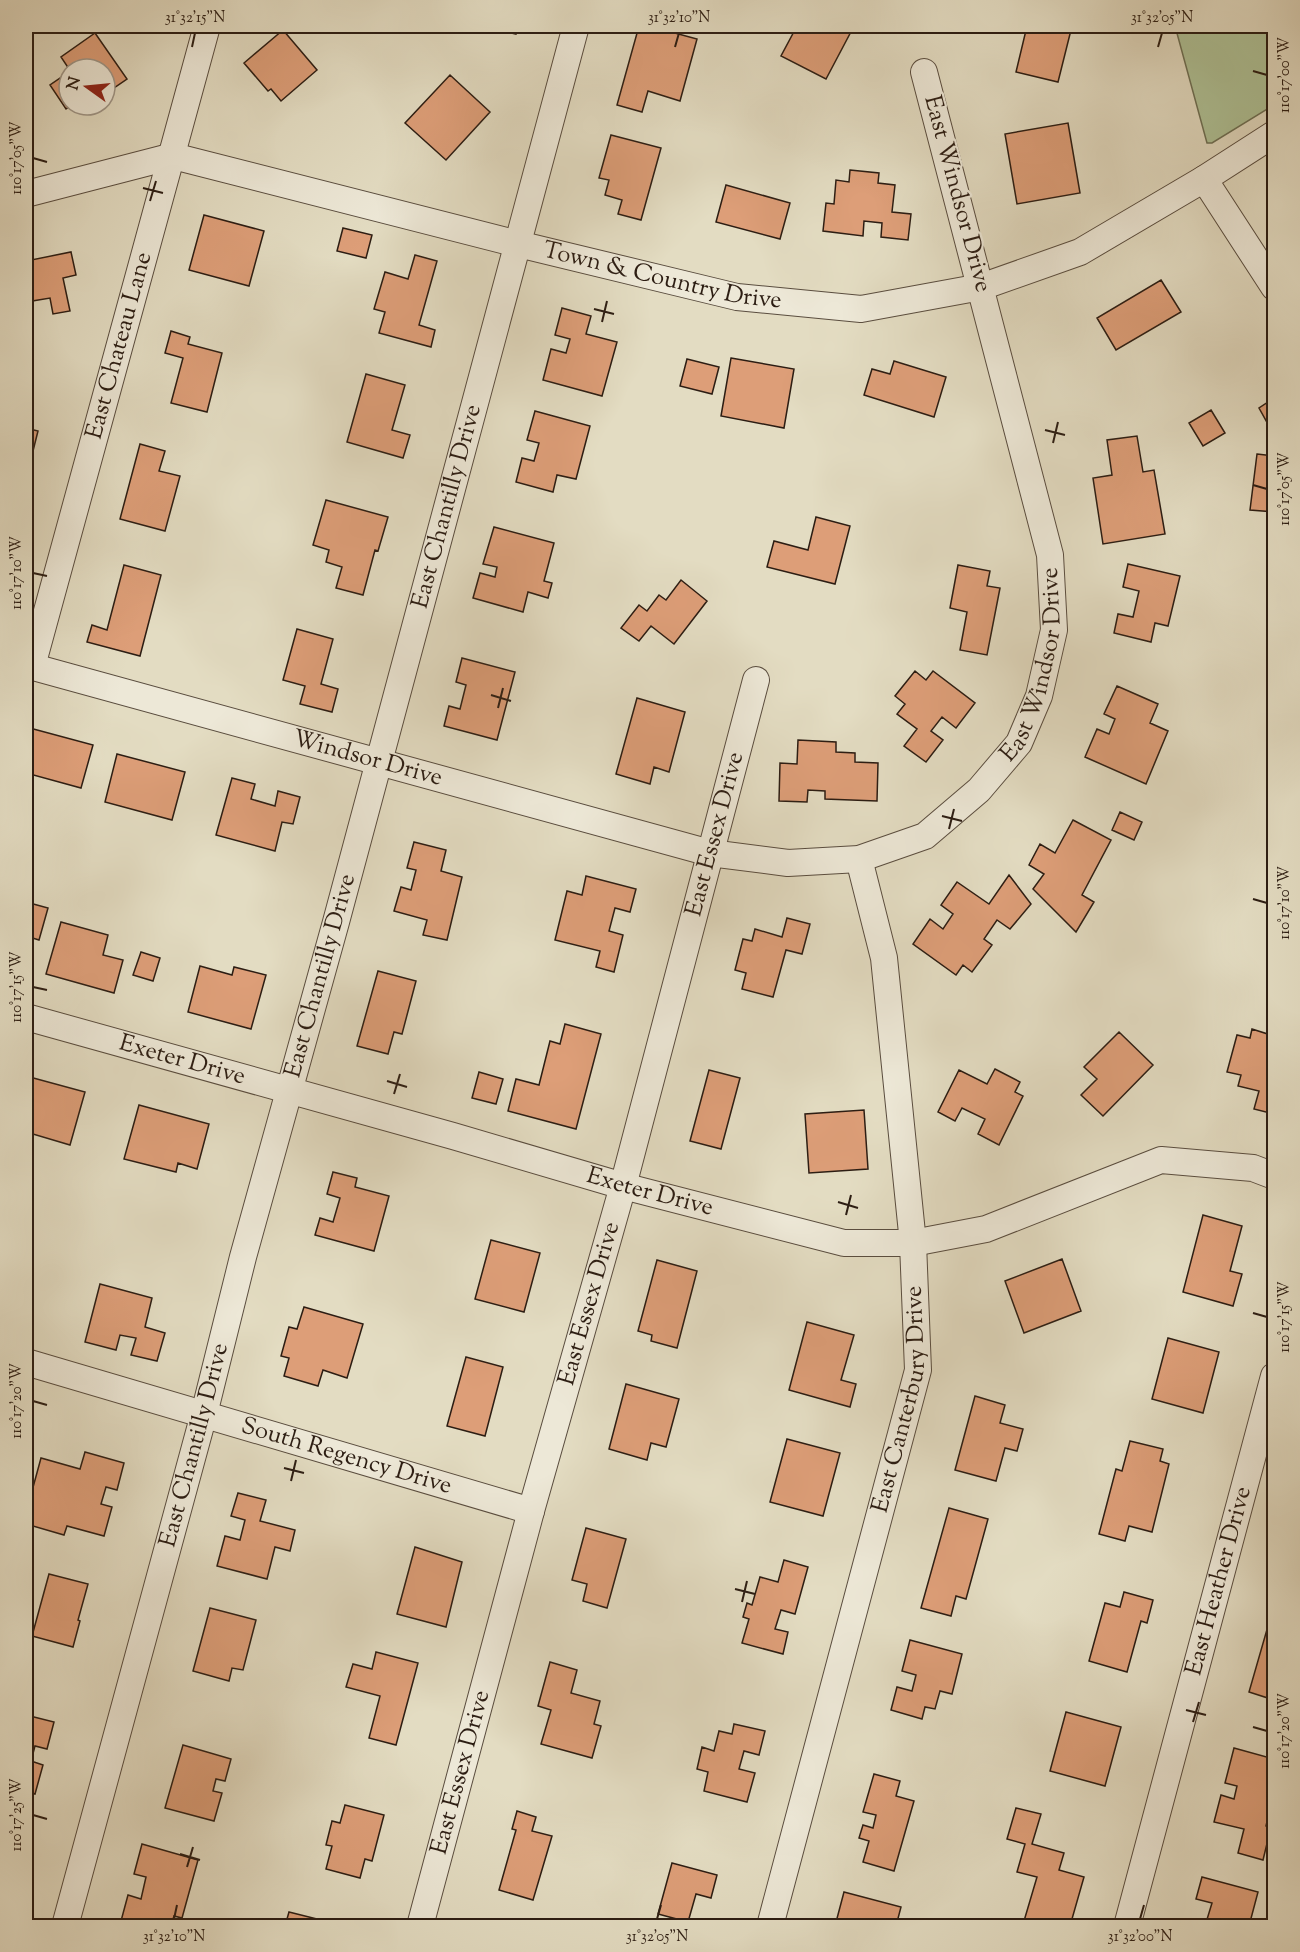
<svg xmlns="http://www.w3.org/2000/svg" width="1300" height="1952" font-family="'Sorts Mill Goudy',serif">
<style>
.green{fill:#afc297;stroke:#6e7055;stroke-width:1.5}
.building{fill:#dd9e78;stroke:#2c1d13;stroke-width:1.5}
.lines{fill:none;stroke-linecap:round;stroke-linejoin:round}
.minor-casing{stroke:#5a4d3f;stroke-width:28}
.minor{stroke:#ede8d7;stroke-width:26}
.ticks{fill:none;stroke:#2c1d13;stroke-width:2}
.labels{text-anchor:middle;dominant-baseline:central;stroke-width:4.5;stroke-linejoin:round;paint-order:stroke}
.street-label{font-size:24px;fill:#2c1d13;stroke:#ede8d7}
.neatline{fill:none;stroke:#2c1d13;stroke-width:2}
.ticks-label{font-size:15px;text-anchor:middle;fill:#2c1d13}
</style>
<rect width="100%" height="100%" fill="#e3dcc2"/>
<filter id="stains"><feTurbulence type="fractalNoise" baseFrequency=".00333" numOctaves="4"/><feColorMatrix values="0 0 0 0 .2 0 0 0 0 .09 0 0 0 0 .02 0 0 0 .5 -.17"/></filter>
<radialGradient id="worn" r=".72"><stop offset=".6" stop-color="#630" stop-opacity="0"/><stop offset="1" stop-color="#630" stop-opacity=".3"/></radialGradient>
<path class="green" d="M1175,26H1274V105L1212,143H1207Z"/>
<path class="building" d="M482,26H519L516,34Z
M639,26H649L697,39L680,101L648,91L642,112L617,105Z
M797,26H854L826,79L781,56Z
M1027,26H1072L1058,82L1016,72Z
M283,30L317,70L281,101L271,89L268,91L244,63Z
M95,33L127,79L105,94V69H69L61,57Z
M69,72V105H71L66,109L50,85Z
M450,75L490,112L446,160L405,123Z
M1068,123L1080,193L1017,204L1005,134Z
M611,135L661,148L641,220L618,214L622,200L605,195L609,180L599,178Z
M850,170L879,173L878,183L895,185L892,212L911,214L908,240L881,237L882,223L864,221L863,236L823,231L826,203L834,204L836,180L849,182Z
M726,185L790,203L780,239L716,222Z
M204,215L264,231L249,286L189,270Z
M343,228L372,235L366,258L337,251Z
M71,252L76,275L63,278L70,311L53,314L50,298L26,302V261Z
M415,255L437,261L419,325L435,330L431,347L379,333L385,312L374,309L385,272L408,279Z
M1161,280L1181,312L1116,350L1097,318Z
M562,308L591,316L586,334L617,342L602,396L543,380L551,349L566,353L570,339L555,335Z
M171,331L190,337L188,344L222,353L207,412L171,403L183,358L165,353Z
M731,358L794,369L784,428L721,416Z
M687,359L719,367L712,394L680,386Z
M894,361L946,377L934,417L864,395L872,369L890,374Z
M366,374L405,385L392,430L410,435L403,458L347,442Z
M1274,398V435L1259,408Z
M1211,410L1225,433L1203,446L1189,423Z
M535,411L590,426L576,479L557,475L553,492L516,482L522,458L534,461L539,443L527,440Z
M26,428L38,431L32,455L26,453Z
M1137,436L1143,472L1154,470L1165,534L1103,544L1093,478L1112,475L1107,440Z
M140,444L165,451L159,471L180,476L165,531L120,519Z
M1257,454L1274,456V512L1250,510Z
M326,500L388,517L378,551L375,550L363,595L336,588L342,567L326,562L329,550L313,545Z
M816,517L850,526L835,584L767,567L774,541L808,550Z
M494,527L554,543L544,581L552,583L548,598L528,592L523,612L473,598L480,573L495,577L497,567L483,564Z
M1128,564L1180,576L1168,626L1155,623L1151,642L1114,633L1118,614L1133,617L1139,591L1123,587Z
M124,565L161,575L140,656L87,642L92,625L107,630Z
M958,565L990,571L987,586L1000,588L987,655L960,650L967,612L950,608Z
M681,580L707,601L674,644L651,626L639,641L621,628L639,605L647,611L659,595L666,600Z
M297,629L333,639L321,684L338,689L332,712L300,704L305,686L283,680Z
M462,658L515,672L497,740L444,726L449,706L460,709L466,685L456,682Z
M915,671L926,680L933,671L975,703L956,728L942,717L931,731L943,740L926,762L904,746L917,729L897,714L905,704L895,696Z
M1117,686L1158,704L1150,723L1168,731L1146,784L1085,757L1097,729L1109,734L1115,719L1104,714Z
M637,698L685,712L669,772L654,767L650,784L616,774Z
M26,727L93,745L81,788L26,773Z
M798,740L836,742V752L855,753V762L878,763L877,801L825,799V791L808,790L807,802L779,801L780,763L797,764Z
M117,754L185,772L172,820L105,802Z
M232,778L255,784L251,799L275,806L278,791L300,797L293,824L282,822L275,851L216,835Z
M1120,812L1142,822L1134,840L1112,830Z
M1073,820L1111,840L1082,895L1094,902L1076,932L1033,889L1044,874L1029,865L1040,844L1055,853Z
M414,842L446,850L441,871L462,877L447,940L423,935L427,920L394,911L401,887L411,890L416,870L407,868Z
M1009,875L1031,904L1010,929L997,920L984,939L992,945L972,972L963,965L956,975L913,944L930,919L943,929L953,914L941,905L957,882L989,904Z
M586,876L636,889L630,912L615,908L609,931L623,935L614,972L596,967L600,951L555,940L567,891L582,895Z
M26,902L48,908L39,940L26,936Z
M787,918L810,924L802,954L786,950L773,997L742,989L746,973L735,970L743,939L752,941L755,929L782,937Z
M61,922L108,935L103,955L123,960L114,993L46,974Z
M141,952L160,958L153,981L133,975Z
M200,966L232,975L234,967L266,975L251,1029L188,1012Z
M378,971L416,981L402,1034L394,1032L388,1054L357,1046Z
M565,1024L601,1034L576,1129L508,1111L516,1079L539,1085L550,1041L560,1044Z
M1252,1029L1274,1036V1114L1254,1109L1259,1091L1238,1086L1241,1075L1227,1072L1237,1035L1250,1038Z
M1119,1032L1153,1065L1103,1116L1081,1095L1097,1079L1084,1067Z
M995,1069L1020,1082L1015,1092L1023,1096L999,1145L978,1134L985,1119L962,1108L955,1121L938,1112L959,1070L987,1084Z
M709,1070L740,1078L721,1149L690,1141Z
M479,1072L503,1079L496,1104L472,1098Z
M26,1076L85,1092L70,1145L26,1132Z
M139,1105L209,1124L197,1169L178,1163L176,1172L124,1159Z
M864,1110L868,1169L809,1173L805,1114Z
M333,1172L357,1178L355,1187L389,1196L374,1251L315,1235L320,1218L333,1222L340,1198L327,1194Z
M1203,1215L1242,1226L1230,1271L1242,1274L1233,1306L1183,1292Z
M491,1240L540,1253L524,1312L475,1299Z
M1062,1259L1081,1311L1024,1333L1005,1281Z
M657,1260L697,1271L677,1348L651,1341L652,1335L638,1331Z
M26,1284L33,1286L26,1311Z
M100,1284L152,1298L145,1327L165,1333L157,1361L131,1355L136,1338L120,1335L116,1350L85,1342Z
M304,1307L363,1324L347,1378L323,1370L318,1386L284,1376L289,1358L281,1356L289,1327L297,1329Z
M807,1322L854,1335L841,1380L856,1384L850,1407L789,1390Z
M1168,1338L1219,1352L1203,1413L1152,1399Z
M466,1357L503,1367L485,1436L447,1426Z
M626,1384L679,1399L666,1447L651,1443L647,1460L609,1449Z
M975,1396L1005,1405L1000,1423L1023,1429L1017,1451L1005,1448L996,1481L955,1470Z
M787,1439L840,1453L823,1516L770,1502Z
M1130,1441L1163,1449L1160,1461L1169,1464L1152,1532L1129,1526L1125,1541L1099,1534L1116,1469L1122,1471Z
M85,1452L124,1463L117,1490L106,1487L101,1504L112,1507L104,1536L67,1526L64,1535L26,1524V1513L41,1458L80,1469Z
M238,1493L266,1500L260,1521L295,1530L290,1551L275,1547L267,1579L217,1566L225,1536L240,1540L245,1520L231,1516Z
M949,1508L988,1519L966,1599L956,1596L951,1616L921,1608Z
M586,1528L626,1539L607,1608L583,1601L587,1584L572,1580Z
M415,1547L462,1562L446,1627L397,1614Z
M784,1560L808,1567L795,1614L781,1610L775,1629L788,1632L783,1654L742,1643L749,1619L743,1617L747,1603L752,1605L760,1577L778,1582Z
M49,1574L88,1584L78,1620L80,1621L73,1647L32,1636Z
M1124,1592L1153,1600L1147,1623L1141,1621L1127,1672L1089,1661L1105,1603L1120,1607Z
M210,1608L256,1620L243,1670L232,1668L229,1681L193,1671Z
M1272,1612L1274,1613V1700L1249,1692Z
M910,1640L962,1654L952,1694L940,1691L935,1709L925,1707L922,1719L891,1710L897,1687L912,1691L916,1675L902,1671Z
M376,1652L418,1663L396,1745L369,1738L380,1696L346,1687L353,1664L372,1669Z
M550,1662L577,1670L571,1693L600,1701L594,1724L601,1726L592,1758L541,1744L551,1710L538,1706Z
M1066,1712L1121,1727L1105,1786L1050,1771Z
M26,1715L54,1722L47,1749L35,1746L31,1761L43,1765L35,1794L26,1792Z
M734,1724L765,1731L759,1755L744,1751L739,1769L755,1773L747,1802L704,1791L708,1772L697,1769L702,1747L714,1751L719,1731L732,1734Z
M183,1745L231,1759L225,1781L216,1779L213,1791L222,1793L214,1821L165,1808Z
M1234,1748L1274,1759V1806L1271,1805L1266,1826L1271,1827L1263,1860L1238,1853L1244,1829L1214,1822L1221,1795L1234,1799L1237,1786L1225,1783Z
M874,1774L900,1781L896,1796L914,1801L894,1871L863,1862L869,1841L859,1838L863,1825L873,1828L876,1815L863,1812Z
M345,1805L384,1815L372,1861L365,1859L360,1878L326,1869L332,1846L326,1845L332,1821L340,1823Z
M1016,1808L1041,1814L1032,1844L1064,1853L1059,1870L1084,1877L1070,1926H1043L1024,1921L1037,1877L1017,1872L1025,1844L1007,1839Z
M517,1811L536,1817L532,1831L552,1836L533,1900L499,1890L516,1830L512,1829Z
M142,1844L198,1860L182,1918L174,1916L171,1926H140L121,1921L128,1895L141,1899L146,1877L134,1874Z
M672,1863L717,1875L711,1898L696,1894L688,1922L658,1914Z
M1202,1877L1258,1892L1249,1926H1205L1212,1903L1196,1899Z
M844,1892L901,1907L896,1926H835Z
M289,1912L325,1921L323,1926H285Z"/>
<g class="lines">
<defs>
<g id="minor">
<path d="M1204,179L1274,287"/>
<path id="s1" d="M26,194L173,156L518,244L737,297L861,309L981,287L1080,252L1204,179L1274,134"/>
<path id="s2" d="M26,665L710,853L788,863L859,859L925,836L979,790L1019,743L1039,696L1054,630L1050,555L924,72"/>
<path id="s3" d="M32,666L207,26"/>
<path id="s4" d="M26,1017L453,1136L623,1186L844,1243H913L986,1229L1161,1160L1253,1168L1274,1176"/>
<path id="s5" d="M26,1362L531,1511"/>
<path id="s6" d="M65,1926L204,1414L243,1257L336,922L576,26"/>
<path id="s7" d="M420,1926L531,1511L623,1186L756,680"/>
<path id="s8" d="M770,1926L918,1370L913,1243L884,958L859,859"/>
<path id="s9" d="M1127,1926L1274,1376"/>
</g>
</defs>
<use href="#minor" class="minor-casing"/>
<use href="#minor" class="minor"/>
</g>
<path class="ticks" d="M192,47L195,33M675,47L679,33M1158,47L1162,33M1253,71L1267,75M33,158L47,162M143,188L163,193M150,201L156,181M594,309L614,314M602,322L607,301M1045,430L1065,435M1053,443L1058,422M1253,485L1267,489M33,573L47,576M491,695L511,701M498,708L503,688M942,816L962,821M949,829L954,809M1253,899L1267,903M33,987L47,990M387,1081L407,1087M394,1094L400,1074M838,1202L858,1208M846,1215L851,1195M1253,1313L1267,1317M33,1401L47,1405M284,1468L304,1473M291,1481L296,1460M735,1589L755,1594M742,1602L747,1581M1186,1710L1206,1715M1193,1722L1199,1702M1253,1727L1267,1731M33,1815L47,1819M180,1854L200,1860M187,1867L193,1847M174,1919L177,1905M657,1919L661,1905M1140,1919L1144,1905"/>
<g class="labels">
<g class="street-label">
<text transform="translate(957 194) rotate(75)">East Windsor Drive</text>
<text stroke="none"><textPath href="#s1" startOffset="656">Town &amp; Country Drive</textPath></text>
<text stroke="none"><textPath href="#s3" startOffset="332">East Chateau Lane</textPath></text>
<text stroke="none"><textPath href="#s6" startOffset="1470">East Chantilly Drive</textPath></text>
<text stroke="none"><textPath href="#s2" startOffset="1142">East Windsor Drive</textPath></text>
<text stroke="none"><textPath href="#s2" startOffset="354">Windsor Drive</textPath></text>
<text stroke="none"><textPath href="#s7" startOffset="1131">East Essex Drive</textPath></text>
<text stroke="none"><textPath href="#s6" startOffset="984">East Chantilly Drive</textPath></text>
<text stroke="none"><textPath href="#s4" startOffset="162">Exeter Drive</textPath></text>
<text stroke="none"><textPath href="#s4" startOffset="648">Exeter Drive</textPath></text>
<text stroke="none"><textPath href="#s7" startOffset="645">East Essex Drive</textPath></text>
<text stroke="none"><textPath href="#s8" startOffset="544">East Canterbury Drive</textPath></text>
<text stroke="none"><textPath href="#s6" startOffset="498">East Chantilly Drive</textPath></text>
<text stroke="none"><textPath href="#s5" startOffset="334">South Regency Drive</textPath></text>
<text stroke="none"><textPath href="#s9" startOffset="357">East Heather Drive</textPath></text>
<text stroke="none"><textPath href="#s7" startOffset="159">East Essex Drive</textPath></text>
</g>
</g>
<rect width="1300" height="1952" fill="none" stroke="#e3dcc2" stroke-width="66"/>
<g transform="translate(87 87) rotate(285)"><circle r="28" fill="#ede8d7" stroke="#a09789" stroke-width="1.5"/>
<path d="M0-4.5L10 22L0 15L-10 22Z" fill="#8f2418"/>
<text y="-9" font-size="16" font-weight="bold" text-anchor="middle" fill="#2c1d13">N</text>
</g>
<rect x="33" y="33" width="1234" height="1886" class="neatline"/>
<g class="ticks-label">
<text x="195" y="22">31°32'15"N</text>
<text x="679" y="22">31°32'10"N</text>
<text x="1162" y="22">31°32'05"N</text>
<text transform="translate(1284 75) rotate(-90)" y="5">110°17'00"W</text>
<text transform="translate(16 158) rotate(-90)" y="5">110°17'05"W</text>
<text transform="translate(1284 489) rotate(-90)" y="5">110°17'05"W</text>
<text transform="translate(16 573) rotate(-90)" y="5">110°17'10"W</text>
<text transform="translate(1284 903) rotate(-90)" y="5">110°17'10"W</text>
<text transform="translate(16 987) rotate(-90)" y="5">110°17'15"W</text>
<text transform="translate(1284 1317) rotate(-90)" y="5">110°17'15"W</text>
<text transform="translate(16 1401) rotate(-90)" y="5">110°17'20"W</text>
<text transform="translate(1284 1731) rotate(-90)" y="5">110°17'20"W</text>
<text transform="translate(16 1815) rotate(-90)" y="5">110°17'25"W</text>
<text x="174" y="1941">31°32'10"N</text>
<text x="657" y="1941">31°32'05"N</text>
<text x="1140" y="1941">31°32'00"N</text>
</g>
<rect width="100%" height="100%" filter="url(#stains)"/>
<rect width="100%" height="100%" fill="url(#worn)"/>
</svg>
